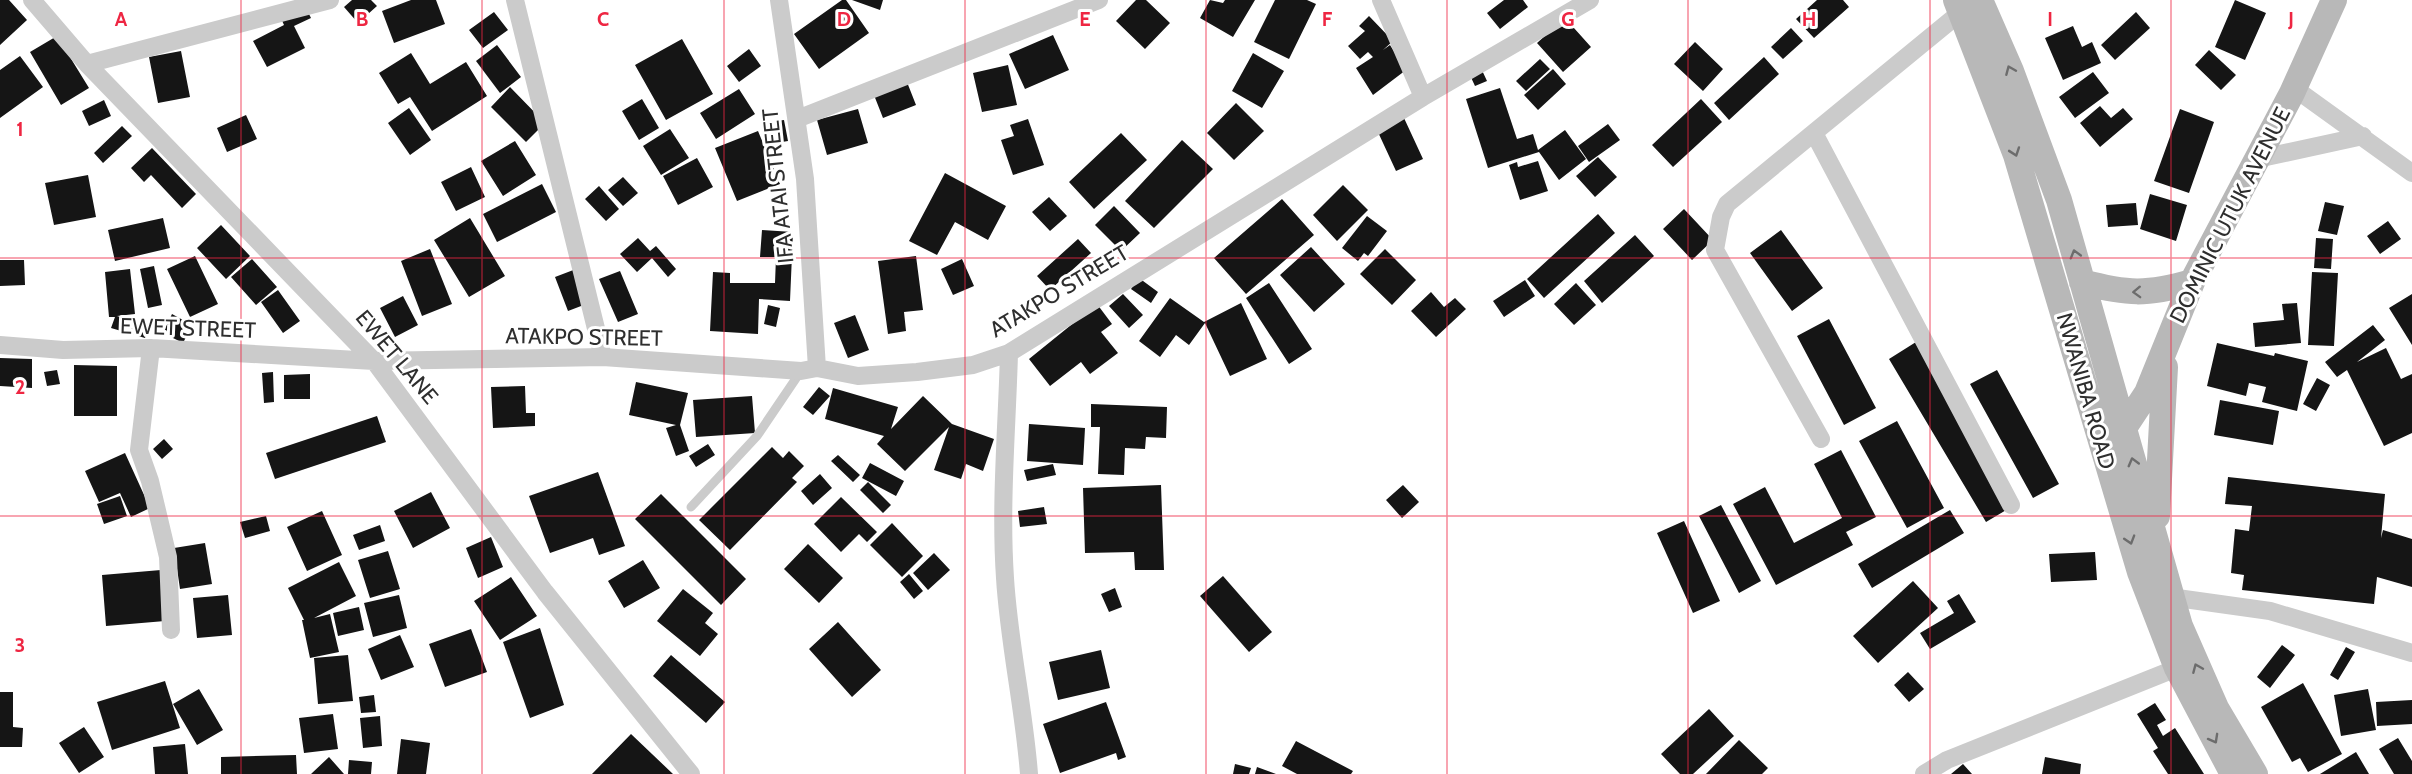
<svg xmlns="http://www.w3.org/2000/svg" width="2412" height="774" font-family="Cabin,sans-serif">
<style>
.building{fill:#151515}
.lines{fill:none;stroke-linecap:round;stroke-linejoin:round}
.lane{stroke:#cbcbcb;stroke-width:9}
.street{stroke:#cbcbcb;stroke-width:18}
.secondary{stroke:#b8b8b8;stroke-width:26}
.oneway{stroke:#6c6c6c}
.grid{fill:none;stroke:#ee2642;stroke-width:1.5;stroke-opacity:0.55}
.labels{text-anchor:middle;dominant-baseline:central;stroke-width:6;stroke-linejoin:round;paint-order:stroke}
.street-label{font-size:22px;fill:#2e2e2e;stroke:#fff}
.grid-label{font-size:20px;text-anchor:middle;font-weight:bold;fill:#ee2642;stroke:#fff;stroke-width:6;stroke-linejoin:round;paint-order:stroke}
</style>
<rect width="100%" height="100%" fill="#fff"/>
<path class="building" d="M0,0H9L27,20L0,45Z
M352,0H371L377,6L358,23L344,7Z
M411,0H436L445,24L394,43L382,11Z
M842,0H846L869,33L819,69L794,34Z
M852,0H883L880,10Z
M1136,0H1146L1170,23L1145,49L1116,21Z
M1210,0L1223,3L1225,0H1255L1233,37L1200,18Z
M1275,0H1307L1316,4L1289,59L1254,42Z
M1504,0H1523L1528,7L1500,29L1487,13Z
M1817,0H1843L1849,7L1814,38L1796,19Z
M2235,0L2266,13L2245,60L2215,47Z
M303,2L311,18L294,26L305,48L267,67L253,41L284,25L279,14Z
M494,12L508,30L483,48L469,30Z
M2136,12L2150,28L2115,60L2101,45Z
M1369,16L1393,41L1383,50L1390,45L1406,70L1373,95L1356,68L1373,57L1368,52L1360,59L1348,46L1365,31L1359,26Z
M1565,18L1591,47L1563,72L1537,43Z
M2073,26L2082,47L2092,42L2101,63L2063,80L2045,38Z
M1791,28L1803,41L1783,59L1771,47Z
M1053,35L1069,70L1025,89L1009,54Z
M57,36L89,88L61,105L30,52Z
M682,39L713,94L666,120L635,65Z
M1695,42L1723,69L1703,91L1674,64Z
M497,45L521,77L500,93L476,61Z
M749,49L761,66L739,82L727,66Z
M2209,50L2236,75L2221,90L2195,65Z
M181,51L190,97L158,103L149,57Z
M411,53L430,84L466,62L487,96L432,131L410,97L398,104L379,73Z
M1253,53L1284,71L1262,108L1232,91Z
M20,56L43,87L0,118V70Z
M1764,57L1779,74L1729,120L1714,103Z
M1540,59L1550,69L1526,91L1516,81Z
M1008,65L1017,105L982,112L973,73Z
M1480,66L1487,81L1475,86L1468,71Z
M1553,69L1566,84L1538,110L1524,95Z
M2093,72L2109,93L2075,118L2059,97Z
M905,77L916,105L883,118L872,90Z
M510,87L545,123L526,142L491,107Z
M1500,88L1517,139L1533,134L1538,150L1565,130L1586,159L1559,180L1539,152L1488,168L1466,99Z
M739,89L755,114L716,139L700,113Z
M642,99L659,128L639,140L622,111Z
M1701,99L1722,122L1673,167L1652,145Z
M104,100L111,116L89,126L82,111Z
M1236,103L1264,131L1234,160L1207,133Z
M2100,106L2111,118L2123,108L2133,119L2100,147L2080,123Z
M409,108L431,140L410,155L388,123Z
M858,109L868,143L827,155L817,120Z
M2180,109L2214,122L2189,193L2154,181Z
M246,115L257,139L227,152L217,128Z
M1404,118L1423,159L1396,171L1377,130Z
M1028,119L1044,165L1013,175L1001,140L1014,136L1010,125Z
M784,120L788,141L770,144L767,122Z
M1608,124L1620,140L1589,162L1578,146Z
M122,126L132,136L103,163L94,153Z
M670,129L689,158L661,175L643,146Z
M758,131L780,184L737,201L715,148Z
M1121,133L1147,160L1094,209L1069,182Z
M1182,140L1213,169L1154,228L1125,201Z
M515,141L536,175L503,196L481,161Z
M152,148L196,194L182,208L151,175L144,182L131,168Z
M1598,157L1617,177L1595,197L1576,176Z
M697,158L713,187L678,205L663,176Z
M1538,161L1548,191L1520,200L1509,165L1517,162L1518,167Z
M471,167L485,197L456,211L441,182Z
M945,173L1006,206L988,240L955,222L937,255L909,241Z
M88,175L96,217L54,225L45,183Z
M623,177L638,193L623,206L608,190Z
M542,184L556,212L497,242L483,214Z
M1343,185L1368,210L1337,241L1313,215Z
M599,186L619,209L606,221L585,199Z
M2150,194L2187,205L2176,241L2140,229Z
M1049,197L1067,216L1050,231L1032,212Z
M1282,199L1314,235L1246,294L1214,258Z
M2325,202L2344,206L2337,235L2318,231Z
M2136,203L2138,225L2108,227L2106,205Z
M1114,206L1140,233L1121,251L1095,225Z
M1684,209L1713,240L1692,260L1663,229Z
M1598,214L1615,233L1544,298L1527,279Z
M1367,216L1387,231L1368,256L1364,253L1358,261L1342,248Z
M163,218L170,248L115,261L108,230Z
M470,218L505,276L469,297L434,240Z
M2388,221L2401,239L2380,254L2367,236Z
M221,225L250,256L226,279L197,248Z
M762,230L793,232L790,301L759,299L758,334L710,331L713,272L730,273V283H775L776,257H760Z
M1781,230L1823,288L1792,311L1750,253Z
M1635,235L1654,256L1602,303L1584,281Z
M638,238L650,251L656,246L676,269L668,277L652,258L637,272L620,254Z
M2316,238L2333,239L2331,269L2314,268Z
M1078,239L1091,253L1050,290L1037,276Z
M1311,247L1345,284L1314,312L1280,275Z
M430,249L452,304L422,316L401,261Z
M1385,249L1416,280L1392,305L1360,274Z
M195,256L218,304L190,317L167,269Z
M916,256L923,310L904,312L906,331L888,334L878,261Z
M252,259L277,287L256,305L231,277Z
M962,259L974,286L953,295L941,269Z
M0,260H24L25,285L0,286Z
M154,266L162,305L148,308L140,269Z
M130,269L135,314L117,316L149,326L145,338L111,328L115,317H109L105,272Z
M576,269L589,303L568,311L555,277Z
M620,271L638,314L618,322L599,279Z
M2312,272L2338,273L2334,346L2308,345Z
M1139,278L1158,292L1151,303L1131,289Z
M1525,280L1535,296L1504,317L1493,301Z
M1269,283L1312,349L1289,364L1246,298Z
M1576,283L1596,305L1574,325L1554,304Z
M278,290L300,321L283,333L261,302Z
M1431,292L1444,307L1455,298L1466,309L1436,337L1411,311Z
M1123,294L1143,315L1129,328L1109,306Z
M2412,294V345L2389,308Z
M403,296L418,325L395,337L380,308Z
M1170,298L1204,322L1241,303L1267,359L1230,376L1205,323L1189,345L1176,335L1160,357L1139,341Z
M2297,303L2301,343L2255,347L2253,323L2284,320L2282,304Z
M1097,304L1112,324L1101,332L1118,353L1090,374L1081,362L1050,386L1029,359Z
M768,305L780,308L776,327L764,324Z
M172,314L192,325L183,343L163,333Z
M855,315L869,350L848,358L834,323Z
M1829,319L1876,408L1844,425L1797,336Z
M2373,325L2385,340L2357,362L2386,348L2401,379L2412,374V433L2384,446L2347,370L2337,377L2325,362Z
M1916,342L2013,506L1986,522L1889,359Z
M2217,343L2274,356L2275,353L2308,361L2297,411L2262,402L2266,387L2249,383L2246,396L2207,386Z
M0,358L32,359V388L0,386Z
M74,365L117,366V416H74Z
M57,370L60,384L47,386L44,372Z
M1997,370L2059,484L2033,498L1970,384Z
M273,372L274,402L264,403L262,373Z
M310,374V399H284V375Z
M2317,378L2330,385L2316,411L2303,404Z
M636,382L688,393L680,425L689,451L676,456L666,428L676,425L629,415Z
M525,386L526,413H535V426L493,428L491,387Z
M819,387L830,396L813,415L803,407Z
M833,388L898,407L891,429L923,396L952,424L994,439L983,471L966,464L961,479L934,470L949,427L905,471L877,444L884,436L825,419Z
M752,396L755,433L696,437L693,400Z
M2220,400L2279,411L2273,445L2214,435Z
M1091,404L1167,407L1166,438L1146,437L1145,449L1125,448L1124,475L1098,474L1100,427H1091Z
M377,416L386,442L275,479L266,453Z
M1897,421L1944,508L1907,528L1859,441Z
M1029,424L1085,428L1083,465L1027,461Z
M164,439L173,449L162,459L153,449Z
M708,444L715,455L696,467L689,456Z
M772,447L783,458L789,451L804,466L792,478L797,482L730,550L699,520Z
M1841,450L1876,517L1846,532L1853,545L1776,585L1733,504L1765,487L1794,543L1842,518L1814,464Z
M125,453L150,508L131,517L120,493L99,502L85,471Z
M838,455L860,475L853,482L831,461Z
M870,463L904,481L896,496L862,478Z
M1053,464L1056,475L1027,481L1024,470Z
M598,472L625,546L599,555L593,538L550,553L529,496Z
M820,474L832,488L813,505L801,491Z
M2228,477L2385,494L2381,538L2383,530L2412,539V587L2377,577L2374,604L2242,590L2244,575L2231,573L2235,529L2249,531L2252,506L2225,504Z
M868,482L891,505L883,513L860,490Z
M1161,485L1164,570H1135L1134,552L1085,553L1083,488Z
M1403,485L1419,502L1402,518L1386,500Z
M431,492L450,528L413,548L394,511Z
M661,494L746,579L721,605L635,519Z
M120,496L127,516L104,524L97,504Z
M841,497L877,532L867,542L859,534L841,552L814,524Z
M1721,505L1761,581L1739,593L1699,516Z
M1044,507L1047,524L1020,527L1018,511Z
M1950,510L1964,533L1872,588L1858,564Z
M322,511L342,555L307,571L287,527Z
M266,516L270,531L245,538L240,522Z
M1684,521L1720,601L1693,613L1657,533Z
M892,523L923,556L902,577L870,545Z
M380,525L385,541L359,550L353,535Z
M491,537L503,567L478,578L466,548Z
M205,543L212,584L180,589L174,548Z
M808,544L843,578L819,603L784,569Z
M388,551L400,589L370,598L358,560Z
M2095,552L2097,580L2051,582L2049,554Z
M934,553L950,570L928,590L913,573Z
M643,560L660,588L624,608L608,581Z
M339,562L356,596L314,618L330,614L339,652L310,658L302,620H304L288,588Z
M161,570L165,621L106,626L102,575Z
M909,574L923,591L914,599L900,582Z
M1223,576L1272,632L1249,652L1200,596Z
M511,577L537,616L500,640L474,601Z
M1913,581L1938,608L1878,663L1853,636Z
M1115,588L1122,607L1109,612L1101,594Z
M683,589L713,613L705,623L718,634L700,656L657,621Z
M1959,594L1976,622L1930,649L1920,633L1954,613L1947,601Z
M228,595L232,635L197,638L193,598Z
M399,595L407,628L373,637L364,603Z
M359,607L364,630L338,636L333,613Z
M838,622L881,670L852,697L809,649Z
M540,628L564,705L530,718L503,642Z
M471,629L487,672L445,687L429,644Z
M400,635L414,667L381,680L368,649Z
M2282,645L2295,655L2270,688L2257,677Z
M2346,647L2355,652L2338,680L2330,675Z
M1101,650L1110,688L1058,700L1049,662Z
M348,655L353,701L318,704L314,658Z
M671,655L725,702L706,723L653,676Z
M1908,672L1924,689L1909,702L1894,685Z
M165,681L180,728L112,750L97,702Z
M2303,683L2342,754L2308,772L2300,758L2292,762L2261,707Z
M199,689L223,730L197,745L173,704Z
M2368,689L2376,730L2341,736L2334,695Z
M0,692H13V727L23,728L22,747H0Z
M374,695L376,712L361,713L359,697Z
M2412,700V724L2377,726L2376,702Z
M1106,702L1126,757L1118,760L1116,753L1060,773L1043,724Z
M2155,703L2166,720L2157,725L2163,736L2175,728L2204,774H2168L2153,751L2158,748L2137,714Z
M1709,709L1734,736L1693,774H1680L1661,754Z
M333,714L338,749L304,753L299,718Z
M380,716L382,746L363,748L360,718Z
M84,727L104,757L79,773L59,743Z
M631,734L673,774H592Z
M2398,738L2412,761V774H2394L2379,749Z
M401,739L430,743L426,774H397Z
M1739,740L1768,768L1762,774H1706Z
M1296,741L1353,771L1351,774H1297L1282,766Z
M185,744L188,774H155L153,747Z
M2356,752L2369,774H2320Z
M296,755L297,774H221V757Z
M329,757L344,774H311Z
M2045,757L2081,764L2080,774H2042Z
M349,760L372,762L371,774H348Z
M1235,764L1251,768L1249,774H1233Z
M1963,764L1972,774H1951Z
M1257,767L1276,774H1255Z"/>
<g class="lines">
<path class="lane" d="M691,507L757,436L801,371"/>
<path class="street" d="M32,0L87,64L374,361L545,592L691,774
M515,0L603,357
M779,0L805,179L817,368
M1381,0L1423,97
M87,64L330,0
M2294,88L2412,173
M797,119L1099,0
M1814,133L2011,505
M2257,159L2363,136
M0,345L63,350L151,348L374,361L603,357L801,371L817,368L858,376L917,372L973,365L1009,353L1423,97L1590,0
M151,348L139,450L150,481L168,557L171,630
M1009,353C1007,428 1000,504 1005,578C1009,644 1024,708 1029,774
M1821,439L1715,250L1721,217L1727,204L1961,12
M2163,596L2270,611L2412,653
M1924,774L1947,760L2177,668"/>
<path class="secondary" d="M1956,0L2016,155L2140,572L2177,668L2233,774
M1980,0L2011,71L2059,200L2180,626L2216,708L2255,774
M2082,282C2128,294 2146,295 2192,282
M2118,437L2147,393L2192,282L2292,93L2334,0
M2157,516L2165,367"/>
</g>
<defs><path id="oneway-chevron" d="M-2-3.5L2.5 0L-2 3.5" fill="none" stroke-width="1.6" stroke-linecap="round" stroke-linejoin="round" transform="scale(1.5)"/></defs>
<g class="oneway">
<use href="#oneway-chevron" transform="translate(2010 70) rotate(-113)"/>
<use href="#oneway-chevron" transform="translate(2015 152) rotate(71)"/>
<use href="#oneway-chevron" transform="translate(2075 254) rotate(-106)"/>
<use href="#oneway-chevron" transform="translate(2137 292) rotate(178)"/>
<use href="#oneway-chevron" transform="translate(2133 462) rotate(-105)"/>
<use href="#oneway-chevron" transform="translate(2130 540) rotate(73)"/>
<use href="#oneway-chevron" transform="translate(2197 668) rotate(-113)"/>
<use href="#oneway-chevron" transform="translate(2214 739) rotate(61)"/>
</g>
<path class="grid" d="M241,0V774M482,0V774M724,0V774M965,0V774M1206,0V774M1447,0V774M1688,0V774M1930,0V774M2171,0V774M0,258H2412M0,516H2412"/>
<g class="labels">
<g class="street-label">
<text transform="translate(778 186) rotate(-96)">IFA ATAI STREET</text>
<text transform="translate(2230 215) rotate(-63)">DOMINIC UTUK AVENUE</text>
<text transform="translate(1059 291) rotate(-31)">ATAKPO STREET</text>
<text transform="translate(188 328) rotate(2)">EWET STREET</text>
<text transform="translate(584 337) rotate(1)">ATAKPO STREET</text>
<text transform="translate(397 357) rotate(50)">EWET LANE</text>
<text transform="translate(2086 391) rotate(74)">NWANIBA ROAD</text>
</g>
</g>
<g class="grid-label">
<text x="121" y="26">A</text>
<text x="362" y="26">B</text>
<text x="603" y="26">C</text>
<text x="844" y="26">D</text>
<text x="1085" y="26">E</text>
<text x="1327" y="26">F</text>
<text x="1568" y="26">G</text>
<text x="1809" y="26">H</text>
<text x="2050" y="26">I</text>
<text x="2291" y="26">J</text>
<text x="20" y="136">1</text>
<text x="20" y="394">2</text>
<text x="20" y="652">3</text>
</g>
</svg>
